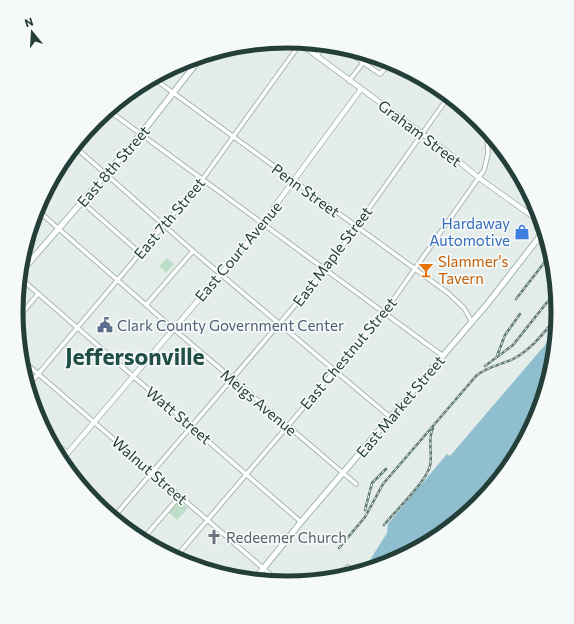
<svg xmlns="http://www.w3.org/2000/svg" width="574" height="624" font-family="Commissioner,sans-serif">
<style>
.green{fill:#beddc9}
.water{fill:#8fbfcf}
.lines{fill:none;stroke-linecap:round;stroke-linejoin:round}
.minor-casing{stroke:#a7b5b1;stroke-width:5.5}
.tertiary-casing{stroke:#a7b5b1;stroke-width:6}
.secondary-casing{stroke:#a3b8b3;stroke-width:7}
.minor{stroke:#fff;stroke-width:3.5}
.tertiary{stroke:#fff;stroke-width:4.5}
.secondary{stroke:#fff;stroke-width:5}
.rail-casing{stroke:#5f7974;stroke-width:2.5}
.rail{stroke:#f5f9f7;stroke-width:1;stroke-dasharray:3;stroke-linecap:butt}
.labels{text-anchor:middle;dominant-baseline:central;stroke-width:3.5;stroke-linejoin:round;paint-order:stroke}
.street-label{font-size:15px;fill:#243e39;stroke:#f5f9f7}
.shop-label{font-size:15px;fill:#366cbe;stroke:#f5f9f7;text-anchor:end}
.food-label{font-size:15px;fill:#c56008;stroke:#f5f9f7;text-anchor:start}
.service-label{font-size:15px;fill:#4e5e75;stroke:#f5f9f7;text-anchor:start}
.worship-label{font-size:15px;fill:#5b616d;stroke:#f5f9f7;text-anchor:start}
.town-label{font-size:23px;font-weight:bold;fill:#214f48;stroke:#f5f9f7}
.rim{fill:none;stroke:#243e39;stroke-width:5}
</style>
<rect width="100%" height="100%" fill="#e4edea"/>
<path class="green" d="M167,258L174,264L166,273L159,266Z
M178,500L188,508L177,520L168,512Z
M350,567L359,572L342,577Z"/>
<path class="water" d="M556,332C555,343 555,354 553,365C539,434 495,498 438,537C415,553 389,563 363,571L387,533L388,524L447,454L450,456Z"/>
<g class="lines">
<defs>
<path id="minor" d="M341,47L380,74L391,62
M316,56L326,45
M153,78L448,293L464,308L472,322
M349,81L369,55
M108,110L443,356
M74,146L193,251L390,417
M82,202L140,253
M36,209L169,325L356,484
M19,277L301,522
M146,305L193,251
M17,319L38,294
M21,359L279,582
M28,386L202,180L300,44
M54,447L57,445L68,453
M91,499L124,527
M113,518L326,269L449,96
M142,540L180,496
M175,558L384,313L484,170L488,154L487,131
M340,578L348,567"/>
<path id="tertiary" d="M298,42L451,155L479,178L542,223
M61,461L253,236L361,89"/>
<path id="secondary" d="M20,273L141,134L202,56
M254,580L301,522L488,303L544,231"/>
</defs>
<use href="#minor" class="minor-casing"/>
<use href="#tertiary" class="tertiary-casing"/>
<use href="#secondary" class="secondary-casing"/>
<use href="#minor" class="minor"/>
<use href="#tertiary" class="tertiary"/>
<use href="#secondary" class="secondary"/>
<defs>
<path id="rail" d="M516,299L551,254
M497,356L505,335L520,314
M485,366L513,345L556,291
M365,510L372,483L386,469
M384,525C395,511 426,482 430,466C433,453 427,440 433,428
M339,548L365,517L383,484L476,376C487,366 502,365 515,358C533,348 545,331 558,316"/>
</defs>
<use href="#rail" class="rail-casing"/>
<use href="#rail" class="rail"/>
</g>
<defs>
<symbol id="shop-bare" viewBox="-9 -9 18 18"><path d="M-5-2.5h2.3a2.7 3.5 0 0 1 5.4 0H5L5.5 6h-11ZM-1.5-2.5h3a1.5 2.3 0 0 0-3 0Z" fill="#3f7fe0" stroke="#f5f9f7" stroke-width="2.5" paint-order="stroke"/></symbol>
<symbol id="bar-bare" viewBox="-9 -9 18 18"><path d="M-6-5H6L.8 .8V4.5H3.5V6h-7V4.5H-.8V.8Z" fill="#e8710a" stroke="#f5f9f7" stroke-width="2.5" paint-order="stroke"/></symbol>
<symbol id="civic-bare" viewBox="-9 -9 18 18"><path d="M-.6-6.5H3V-4.5H.6V-3L4-1V1h2V6H-6V1h2V-1L-.6-3ZM-1.2 2.5V6h2.4V2.5Z" fill="#5c6f8a" stroke="#f5f9f7" stroke-width="2.5" paint-order="stroke"/></symbol>
<symbol id="church-bare" viewBox="-9 -9 18 18"><path d="M-1.2-6h2.4v3.5h3.3v2.4h-3.3V6h-2.4V-.1h-3.3v-2.4h3.3Z" fill="#6b7280" stroke="#f5f9f7" stroke-width="2.5" paint-order="stroke"/></symbol>
</defs>
<g fill-rule="evenodd">
<use href="#shop-bare" x="511" y="221" width="22" height="22"/>
<use href="#bar-bare" x="415" y="259" width="22" height="22"/>
<use href="#civic-bare" x="94" y="314" width="22" height="22"/>
<use href="#church-bare" x="203" y="526" width="22" height="22"/>
</g>
<g class="labels">
<g class="street-label">
<text transform="translate(420 133) rotate(37)">Graham Street</text>
<text transform="translate(113 166) rotate(-49)">East 8th Street</text>
<text transform="translate(306 190) rotate(36)">Penn Street</text>
<text transform="translate(169 218) rotate(-50)">East 7th Street</text>
<text transform="translate(238 251) rotate(-50)">East Court Avenue</text>
<text transform="translate(332 256) rotate(-53)">East Maple Street</text>
<text transform="translate(348 353) rotate(-50)">East Chestnut Street</text>
<text transform="translate(259 402) rotate(40)">Meigs Avenue</text>
<text transform="translate(400 406) rotate(-50)">East Market Street</text>
<text transform="translate(179 415) rotate(40)">Watt Street</text>
<text transform="translate(150 470) rotate(41)">Walnut Street</text>
</g>
<g class="shop-label">
<text x="510" y="223">Hardaway<tspan x="510" dy="17">Automotive</tspan></text>
</g>
<g class="food-label">
<text x="438" y="261">Slammer's<tspan x="438" dy="17">Tavern</tspan></text>
</g>
<g class="service-label">
<text x="117" y="325">Clark County Government Center</text>
</g>
<g class="worship-label">
<text x="226" y="537">Redeemer Church</text>
</g>
<g class="town-label">
<text x="135" y="356">Jeffersonville</text>
</g>
</g>
<path d="M0 0H574V624H0ZM23 312a264 264 0 1 1 528 0a264 264 0 1 1-528 0Z" fill="#f5f9f7" fill-rule="evenodd"/>
<path class="rim" d="M23 312a264 264 0 1 1 528 0a264 264 0 1 1-528 0Z"/>
<g transform="translate(32 32) rotate(342)" stroke="#f5f9f7" stroke-width="3" paint-order="stroke">
<path d="M0-3L7 15L0 10L-7 15Z" fill="#243e39"/>
<text y="-6" font-size="11" font-weight="bold" text-anchor="middle" fill="#243e39">N</text>
</g>
</svg>
